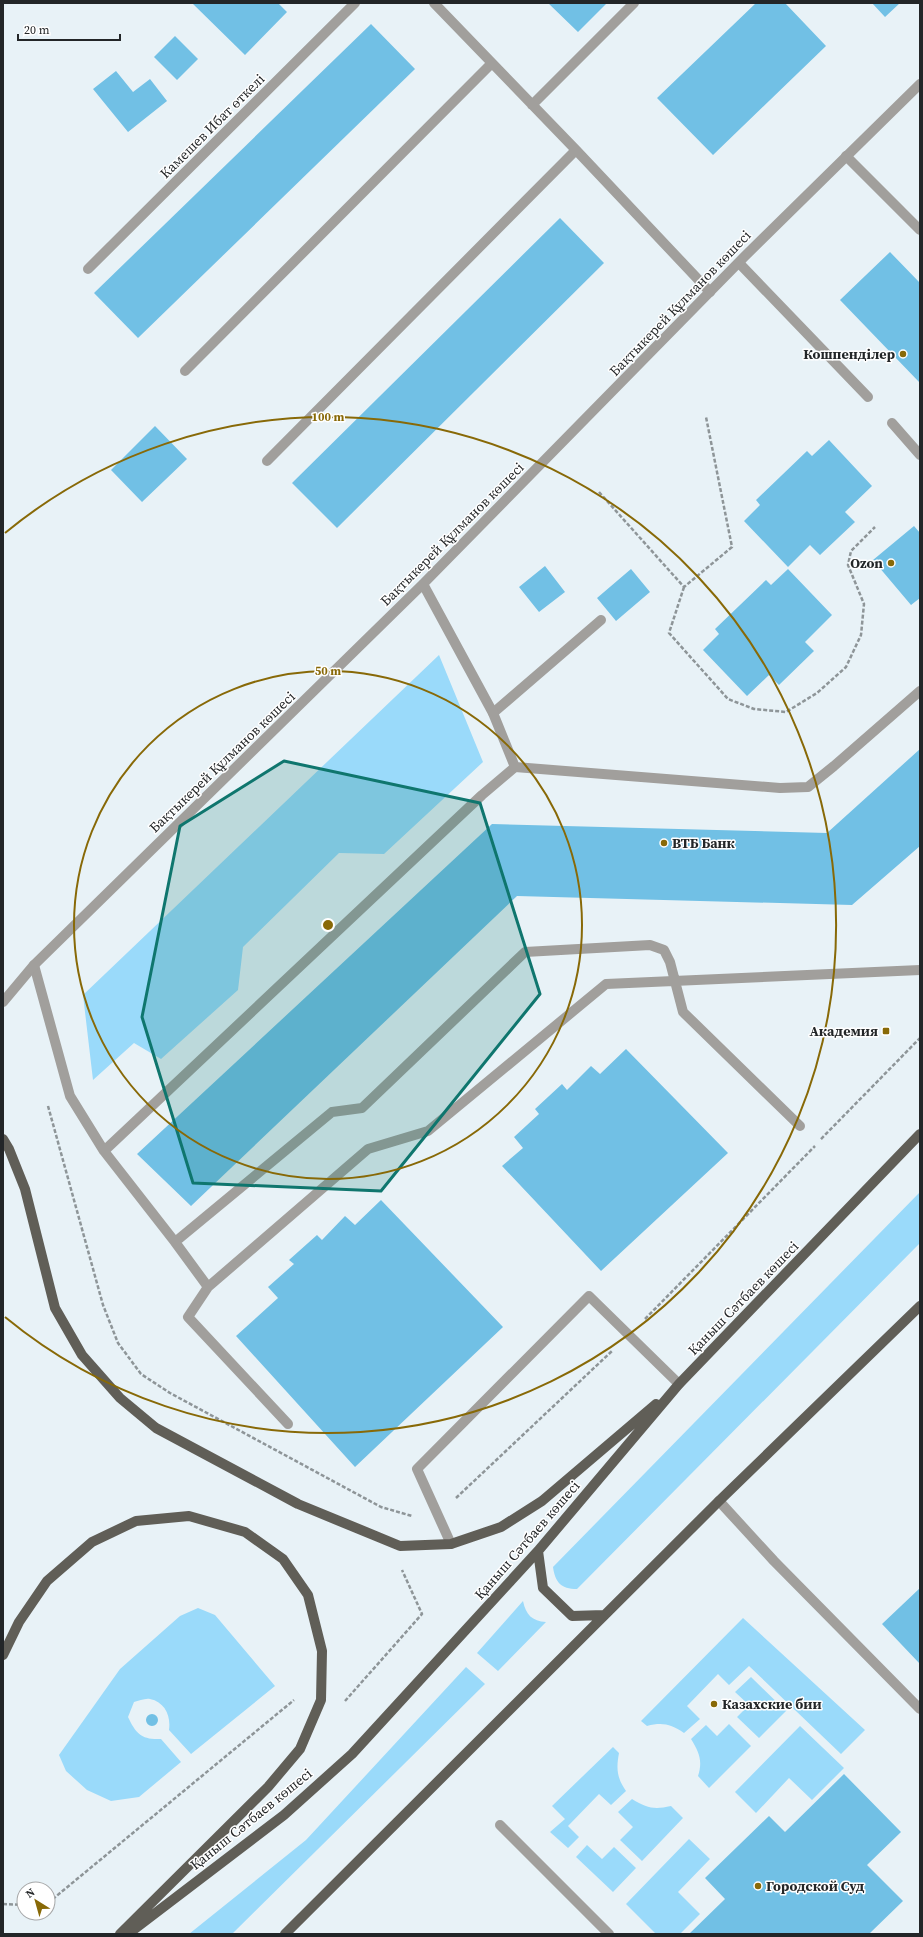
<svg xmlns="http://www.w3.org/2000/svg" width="923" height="1937" font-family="'Source Serif 4',serif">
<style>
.green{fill:#9adafa}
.building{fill:#71c0e5}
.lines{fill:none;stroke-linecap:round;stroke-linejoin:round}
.path{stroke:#8e9598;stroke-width:2.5;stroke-dasharray:4 2;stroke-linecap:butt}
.lane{stroke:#a19f9c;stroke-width:10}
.street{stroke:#a19f9c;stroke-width:10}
.primary{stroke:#605e57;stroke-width:10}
.marked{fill:#0f766e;fill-opacity:0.2;stroke:#0f766e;stroke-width:3;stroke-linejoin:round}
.ring{fill:none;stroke:#886907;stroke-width:2}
.poi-dot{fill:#886907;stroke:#fff;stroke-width:1.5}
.labels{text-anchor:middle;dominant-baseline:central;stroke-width:3;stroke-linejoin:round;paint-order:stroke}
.street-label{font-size:14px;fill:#232628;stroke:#fff}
.poi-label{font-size:14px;font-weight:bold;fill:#232628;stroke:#fff;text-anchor:end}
.centre{fill:#886907;stroke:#fff;stroke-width:2}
.ring-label{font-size:12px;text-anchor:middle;font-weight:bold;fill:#886907;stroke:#fff;stroke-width:3;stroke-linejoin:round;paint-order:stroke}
</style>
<rect width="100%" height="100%" fill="#e8f2f7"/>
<path class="green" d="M439,655L483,762L384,854L339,853L243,947L238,990L161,1059L134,1043L93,1080L83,995Z
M920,1192V1243L577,1589C561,1589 555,1582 553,1567Z
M523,1601C526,1615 532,1621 546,1622L498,1671L477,1653Z
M198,1608L215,1615L275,1686L191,1754L169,1730C171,1716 165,1702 150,1699C145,1698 139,1701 134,1702L128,1717C136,1734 142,1740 161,1739L181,1762L139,1797L111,1801L87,1790L66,1771L59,1755L120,1669L180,1616Z
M743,1618L865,1730L841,1754L749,1666L729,1685L718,1674L687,1706L700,1719L684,1733C671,1724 662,1722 647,1726L641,1721Z
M466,1667L485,1684L232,1934H189L306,1840Z
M751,1677L786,1711L759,1738L737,1717L749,1705L735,1692Z
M729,1724L751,1746L709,1788L698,1776C703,1761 699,1752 691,1739L706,1725L717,1736Z
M800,1726L844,1768L812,1800L789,1778L756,1813L735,1792Z
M613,1747L619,1753C616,1769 617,1778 626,1791L611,1805L599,1794L568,1826L579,1837L568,1848L550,1832L565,1819L552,1806Z
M632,1799C647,1808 654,1810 671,1806L683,1818L642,1861L620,1840L633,1827L618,1812Z
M689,1839L710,1859L678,1892L700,1914L680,1934H656L626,1904Z
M587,1845L602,1859L614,1847L636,1868L613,1892L576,1857Z"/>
<path class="building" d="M192,3H278L287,12L245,55Z
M548,3H607L578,32Z
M756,3H785L826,46L713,155L657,98Z
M872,3H900L885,17Z
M371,24L415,69L138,338L94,293Z
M175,36L198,59L177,80L154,57Z
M116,71L133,92L150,79L167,101L128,132L93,89Z
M560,218L604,263L337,528L292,483Z
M890,252L920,283V383L840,300Z
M155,426L187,459L142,502L111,470Z
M829,440L872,486L845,512L855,522L820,555L810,545L788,567L744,521L760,505L756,500L807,451L812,456Z
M914,526L920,533V598L911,605L873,560Z
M545,566L565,592L539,612L519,587Z
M631,569L650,592L616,621L597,598Z
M788,569L832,615L805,642L814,651L779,685L769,675L747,696L703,650L719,634L715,629L766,580L771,585Z
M920,749V846L852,905L517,896L191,1206L137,1154L492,824L827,833Z
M626,1049L728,1153L601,1271L502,1166L523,1148L514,1137L539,1114L535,1109L562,1084L567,1090L591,1066L600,1074Z
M381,1200L503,1327L355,1467L236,1336L278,1298L268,1287L294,1264L289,1260L317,1235L322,1240L345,1216L355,1225Z
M920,1588V1664L882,1624Z
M146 1720a6 6 0 1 1 12 0a6 6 0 1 1-12 0Z
M844,1774L901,1832L867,1865L903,1901L869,1934H689L725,1899L705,1878L769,1816L785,1832Z"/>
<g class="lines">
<path class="path" d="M599,492L684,587L732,547L706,417
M684,587L669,633L728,699L754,709L786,712L817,693L846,667L861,635L864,604L848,565L851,551L875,527
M48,1106L103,1305L118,1343L141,1374L170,1393L381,1507L412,1516
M821,1139L920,1038
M645,1319L815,1146
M456,1498L612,1351
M345,1701L422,1614L402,1570
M48,1903L294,1700
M3,1904L24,1905"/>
<path class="lane" d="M434,3L576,150L710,292
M532,105L634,3
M846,156L920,230
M739,263L868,397
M185,371L491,64
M892,423L920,455
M267,461L576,150
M493,713L601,620
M34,965L70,1096L104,1151L175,1242L208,1287L188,1317L288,1424
M104,1151L482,795L515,767
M175,1242L332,1112L362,1108L525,952L650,945L664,950L670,962L683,1012L800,1126
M208,1287L368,1149L428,1131L606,984L920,970
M719,1501L774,1561L920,1709
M451,1544L417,1469L589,1296L679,1384
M500,1825L609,1934"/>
<path class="street" d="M88,269L355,3
M423,584L493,713L515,767L780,788L808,787L834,766L920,691
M3,1002L34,965L423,584L745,256L920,84"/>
<path class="primary" d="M3,1139L9,1149L25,1189L55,1308L82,1355L120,1398L156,1428L298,1504L400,1546L451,1544L501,1527L542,1501L656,1404
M538,1551L543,1588L572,1616L604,1615
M3,1655L19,1622L47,1581L92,1542L136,1521L189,1516L245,1532L283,1559L308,1595L322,1651L321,1700L300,1749L268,1787L120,1934
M128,1934L284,1815L352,1754L538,1551L679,1384L920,1134
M285,1934L719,1501L920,1306"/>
</g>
<path class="marked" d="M284,761L480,803L540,994L381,1191L193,1183L142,1017L180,826Z"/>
<g class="ring">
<circle cx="328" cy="925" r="254"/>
<path d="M5 533A508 508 0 1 1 5 1317"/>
</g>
<g class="poi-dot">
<circle cx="903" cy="354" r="4"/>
<circle cx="891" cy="563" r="4"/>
<circle cx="664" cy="843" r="4"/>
<rect x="882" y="1027" width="8" height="8" rx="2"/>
<circle cx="714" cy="1704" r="4"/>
<circle cx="758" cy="1886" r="4"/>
</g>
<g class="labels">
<g class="street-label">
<text transform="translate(212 126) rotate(-45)">Камешев Ибат өткелі</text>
<text transform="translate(680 303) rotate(-46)">Бақтыкерей Құлманов көшесі</text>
<text transform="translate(452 534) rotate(-45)">Бақтыкерей Құлманов көшесі</text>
<text transform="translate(222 762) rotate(-44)">Бақтыкерей Құлманов көшесі</text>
<text transform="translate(743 1298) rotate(-46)">Қаныш Сәтбаев көшесі</text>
<text transform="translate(527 1540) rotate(-49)">Қаныш Сәтбаев көшесі</text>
<text transform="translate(251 1819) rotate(-39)">Қаныш Сәтбаев көшесі</text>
</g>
<g class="poi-label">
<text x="895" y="354">Кошпенділер</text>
<text x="883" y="563">Ozon</text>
<text x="672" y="843" text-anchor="start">ВТБ Банк</text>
<text x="878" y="1031">Академия</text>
<text x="722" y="1704" text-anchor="start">Казахские бии</text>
<text x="766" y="1886" text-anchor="start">Городской Суд</text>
</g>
</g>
<circle cx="328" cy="925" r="6" class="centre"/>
<g class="ring-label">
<text x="328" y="421">100 m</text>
<text x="328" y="675">50 m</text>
</g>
<rect width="923" height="1937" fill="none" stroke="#232628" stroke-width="8"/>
<g transform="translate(36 1901) rotate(323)"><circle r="19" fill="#ffffff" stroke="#a7a8a9"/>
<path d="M0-3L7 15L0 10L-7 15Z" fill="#886907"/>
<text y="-6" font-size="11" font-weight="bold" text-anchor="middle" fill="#232628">N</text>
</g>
<path d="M18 34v6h102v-6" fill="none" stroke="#232628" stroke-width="2"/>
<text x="24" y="34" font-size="12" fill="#232628" stroke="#ffffff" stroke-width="3" paint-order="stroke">20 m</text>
</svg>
